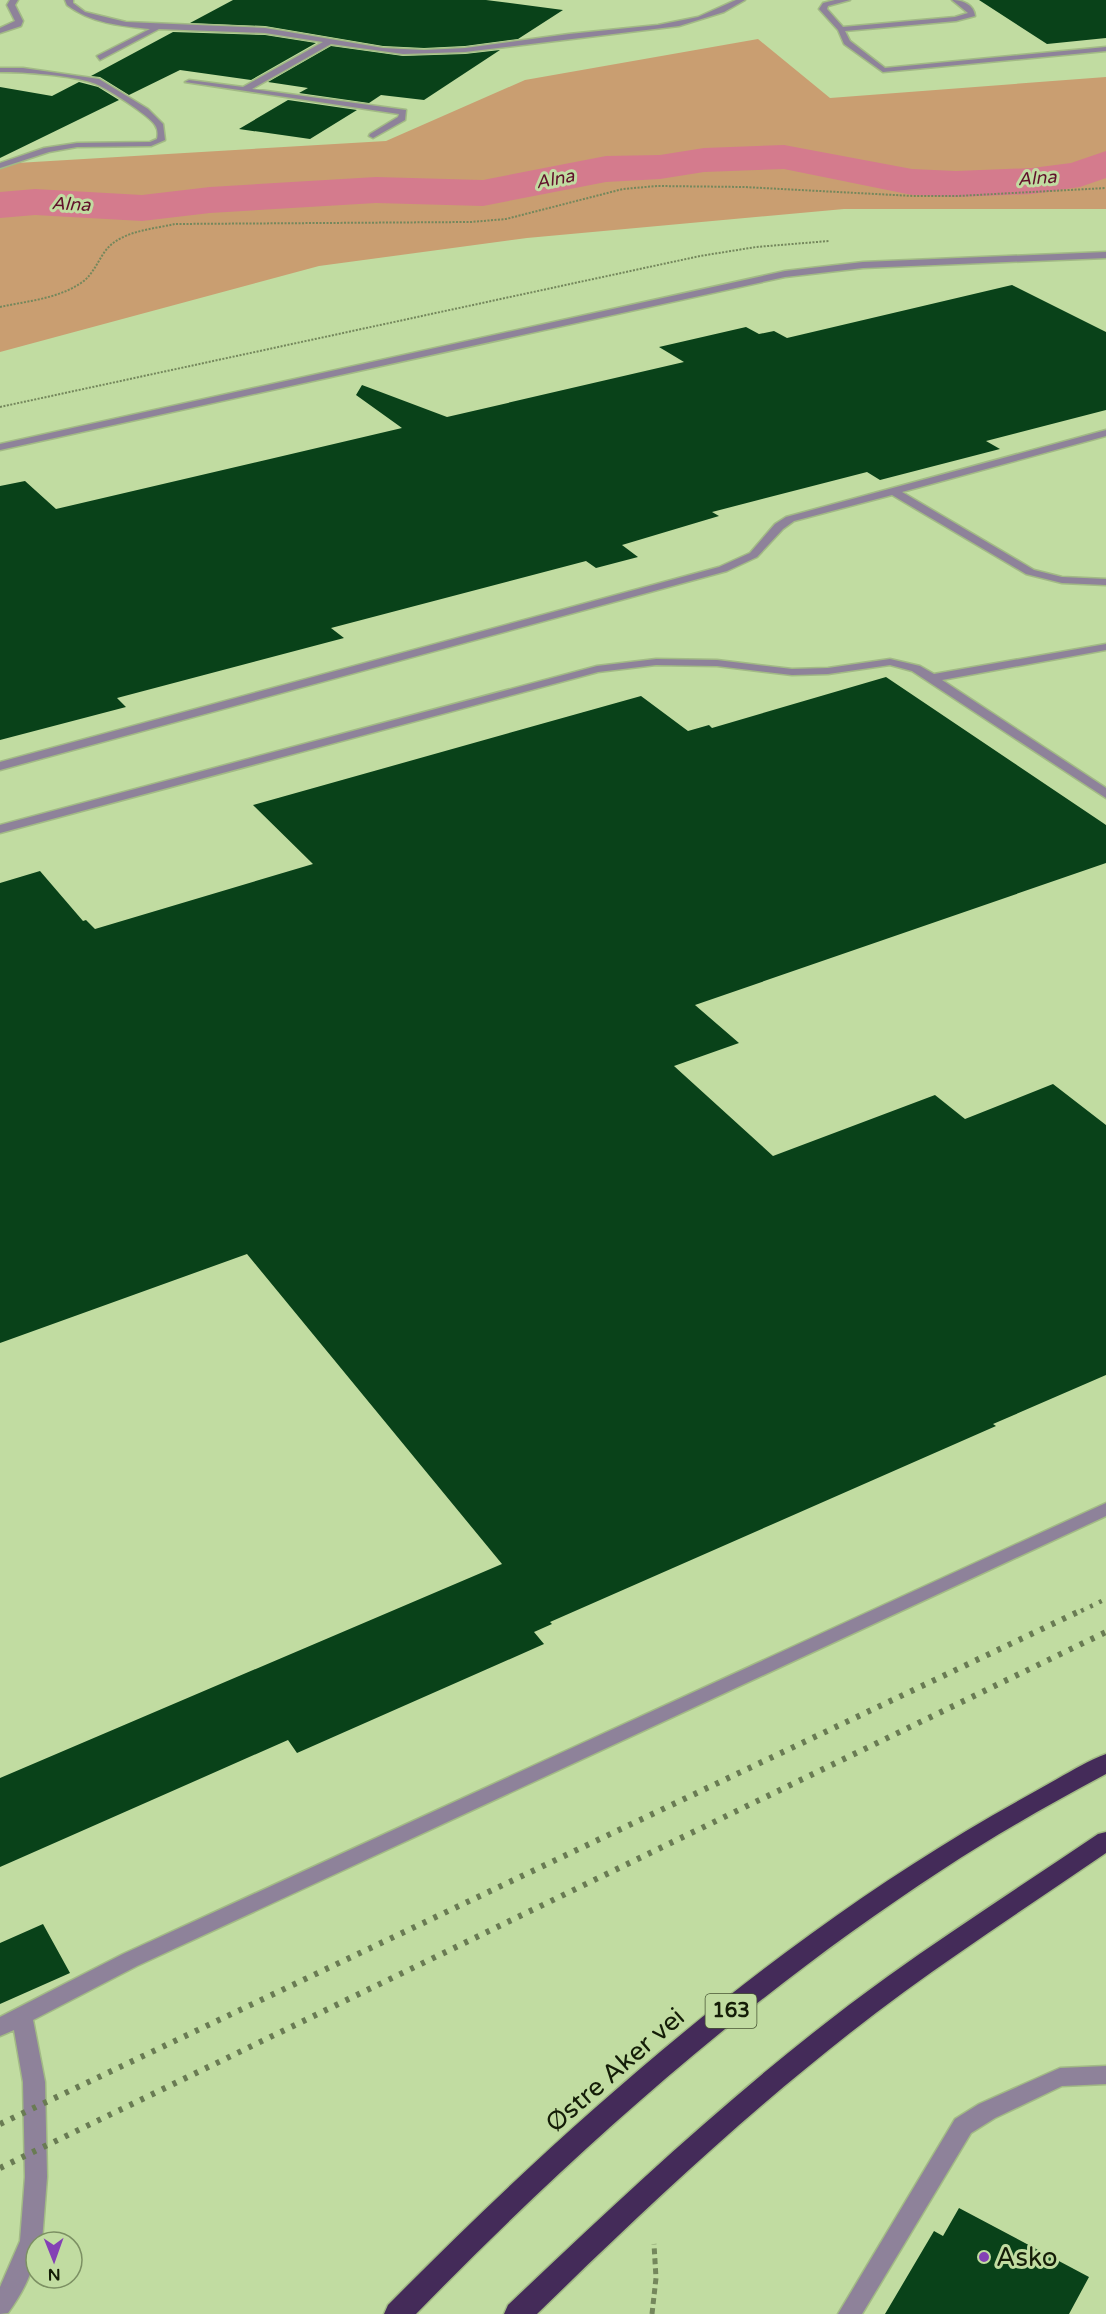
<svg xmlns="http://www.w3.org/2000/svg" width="1106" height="2314" font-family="'Varela Round',sans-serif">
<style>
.green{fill:#c99e71}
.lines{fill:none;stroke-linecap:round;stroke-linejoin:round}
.river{fill:#d47b8d;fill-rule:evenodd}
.building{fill:#094219}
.minor-casing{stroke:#a2ba85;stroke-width:3}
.highway-casing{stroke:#a2ba85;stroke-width:3}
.path-far1{stroke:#74875c;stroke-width:2;stroke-dasharray:2 1.5;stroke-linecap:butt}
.path{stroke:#74875c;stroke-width:5;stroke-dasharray:6 4;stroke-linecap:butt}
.minor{fill:#8e829a;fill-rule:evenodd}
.highway{fill:#442b59;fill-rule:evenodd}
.rail-far1{stroke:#697b53;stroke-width:4.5;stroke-dasharray:3 7;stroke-linecap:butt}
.rail{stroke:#697b53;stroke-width:6;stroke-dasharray:4 8;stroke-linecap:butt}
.poi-dot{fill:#8441b5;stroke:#c1dca1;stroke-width:2}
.labels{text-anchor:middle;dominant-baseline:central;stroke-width:6;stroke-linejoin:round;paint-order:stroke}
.far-water-label{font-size:18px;font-style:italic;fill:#60102a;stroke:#c1dca1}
.shield{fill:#c1dca1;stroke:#485635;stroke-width:1.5}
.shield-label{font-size:20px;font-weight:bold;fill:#141d07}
.near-street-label{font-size:26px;fill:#141d07;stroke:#c1dca1}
.near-poi-label{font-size:26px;fill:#141d07;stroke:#c1dca1;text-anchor:start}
</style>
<rect width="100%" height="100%" fill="#c1dca1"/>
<path class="green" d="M758,39L830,98L1106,77V209H844L527,238L319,266L0,352V164L386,141L525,80Z"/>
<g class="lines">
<path class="river" d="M784,145L912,169L956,171L1032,168L1071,163L1106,151V178L1080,187L1032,194L956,197L912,195L784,169L704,172L660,179L606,182L483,206L376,203L210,213L142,221L35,215L0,218V192L35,189L142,195L210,187L376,177L483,180L606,156L660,155L704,148Z"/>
</g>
<path class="building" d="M233,0H486L563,10L518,39L465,46L424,48L383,46L265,26L190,23Z
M979,0H1106V38L1047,44Z
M173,32L265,35L316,43L251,80L180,70L129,95L100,77L91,76Z
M331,46L403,56L465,54L500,50L424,100L381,95L369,103L299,93L308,88L268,82Z
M79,82L98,87L119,100L0,158V87L52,96Z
M288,100L357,110L310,139L239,129Z
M1012,285L1106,332V410L986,441L1000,449L880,480L867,472L712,512L719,516L622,545L638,557L596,568L586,561L331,628L344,638L117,698L126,707L0,740V486L25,481L56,509L402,428L356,395L362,385L447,417L684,362L659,347L746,327L759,334L774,331L787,338Z
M886,677L1106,825V863L695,1005L739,1043L674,1066L773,1156L935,1095L965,1119L1053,1084L1106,1125V1375L993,1424L996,1426L550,1622L552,1624L534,1632L544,1644L297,1753L288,1740L0,1867V1778L502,1564L247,1254L0,1343V883L40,871L83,921L86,920L95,929L313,864L253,805L641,696L688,731L709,725L712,728Z
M43,1924L70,1973L0,2004V1943Z
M959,2208L1089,2277L1069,2314H885L934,2231L943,2236Z"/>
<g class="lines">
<defs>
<path id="minor" d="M10,0H18L15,5L23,21L21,26L0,33V28L15,21L7,5Z
M65,0H73V3L85,12L126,22L265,28L383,48L424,50L465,48L569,34L658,25L698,17L736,0H745L724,12L679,26L465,52L403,54L331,44L252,89L406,110L405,120L373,138L369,136L370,134L398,117L399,114L185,82L189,80L243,87L323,42L265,33L159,29L100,60L97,56L150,29C120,26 91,23 67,5Z
M835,0H850L828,6L827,9L843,27L955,17L968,13L952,0C963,0 974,5 975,16L956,21L845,31L850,41L885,68L1106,47V51L883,72L844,44L838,30L819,9L823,3Z
M0,68H23L99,79L148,109L163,124L165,140L151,146L77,147L49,152L0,168V163L44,148L77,143L150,142L157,139C158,135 158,129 155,125C150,116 104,86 93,83C71,75 24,72 0,72Z
M1106,252V258L863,268L785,277L0,450V444L785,271L863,262Z
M1106,430V436L902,492L1034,570L1062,577L1106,579V585L1062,583L1026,574L892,495L794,521L783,529L757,557L727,571L0,770V762L719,567L750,553L775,524L786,517Z
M1106,644V650L942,680L1106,788V798L912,671L890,665L828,674L792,675L717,666L656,665L598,672L0,833V825L597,666L656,659L717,660L792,669L828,668L890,659L920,666L934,674Z
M1106,1503V1516L137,1966L33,2020L45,2082L47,2177L42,2241L36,2242C36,2269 23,2292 8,2313L0,2314V2287L20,2241L25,2177L23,2082L14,2030L0,2036V2017L123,1954Z
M1106,2066V2084L1062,2086L995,2118L971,2133L862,2314H838L955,2119L979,2104L1060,2068Z"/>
<path id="highway" d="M1106,1754V1774C1050,1804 995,1835 942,1870C749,1996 577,2149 416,2314H384L388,2305C563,2128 752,1960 966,1831C996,1813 1027,1796 1057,1779C1073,1770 1089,1760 1106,1754Z
M1106,1832V1853C1039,1899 970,1944 904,1992C773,2088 653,2201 537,2314H504L508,2305C629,2190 751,2075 887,1977C955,1928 1027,1882 1098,1834Z"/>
</defs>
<use href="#minor" class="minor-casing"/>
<use href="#highway" class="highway-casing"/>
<path class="path-far1" d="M0,307C27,301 57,299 81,283C93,275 97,262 106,250C121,231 153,229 175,224L471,222L506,219L623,189L657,186L744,187L913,196H958L1106,188
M0,407L700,256L756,247L829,241"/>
<path class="path" d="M652,2314L656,2278L654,2244"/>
<use href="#minor" class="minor"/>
<use href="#highway" class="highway"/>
<path class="rail-far1" d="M1081,1611L1106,1599"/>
<path class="rail" d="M0,2124L1084,1609
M0,2168L1106,1632"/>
</g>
<circle class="poi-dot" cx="984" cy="2257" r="6"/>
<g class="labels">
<g class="far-water-label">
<text transform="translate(1037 178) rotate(-4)">Alna</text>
<text transform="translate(555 179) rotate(-11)">Alna</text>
<text transform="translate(71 204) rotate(3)">Alna</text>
</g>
<rect class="shield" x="705.5" y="1994" width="51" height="34" rx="4.5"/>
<g class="shield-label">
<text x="731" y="2011">163</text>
</g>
<g class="near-street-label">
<text transform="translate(615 2070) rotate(-41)">Østre Aker vei</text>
</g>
<g class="near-poi-label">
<text x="996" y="2257">Asko</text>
</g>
</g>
<g transform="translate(54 2260) rotate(179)"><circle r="28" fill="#c1dca1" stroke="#7c9063" stroke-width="1.5"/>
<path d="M0-4.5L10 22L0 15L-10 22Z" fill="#8441b5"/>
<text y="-9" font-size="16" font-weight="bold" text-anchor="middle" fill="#141d07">N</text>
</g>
</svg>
